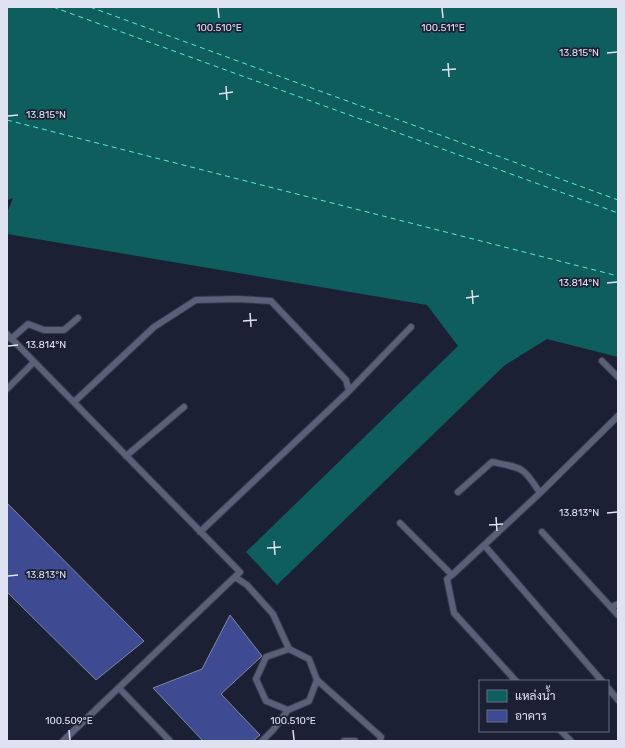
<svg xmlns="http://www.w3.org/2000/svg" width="625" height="748" font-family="Rubik,Sarabun,sans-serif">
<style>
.water{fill:#0e5e5e}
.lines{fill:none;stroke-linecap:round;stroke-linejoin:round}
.ferry{stroke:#5de6e6;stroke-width:1;stroke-dasharray:5 4;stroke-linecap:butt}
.building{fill:#3e4a91;stroke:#8087a0}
.service-casing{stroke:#36394a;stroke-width:8}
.service{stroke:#596077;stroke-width:6}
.ticks{fill:none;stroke:#dfe3f1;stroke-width:1.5}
.ticks-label{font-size:10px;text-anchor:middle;fill:#dfe3f1;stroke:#1b2034;stroke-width:3.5;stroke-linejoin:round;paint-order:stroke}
</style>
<rect width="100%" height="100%" fill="#1b2034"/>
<path class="water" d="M7,7H618V357L547,339L505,365L277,585L246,552L458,346L427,305L7,234V213L13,198L7,200Z"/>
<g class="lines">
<path class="ferry" d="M53,7L618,213
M90,7L618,200
M7,120L618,276"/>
</g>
<path class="building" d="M7,503L144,641L96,680L7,592Z
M230,615L262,656L221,694L260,735L253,741H203L153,688L202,669Z"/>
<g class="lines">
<defs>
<path id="service" d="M7,334L240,572L63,741
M11,339L28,324L44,330H64L78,318
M602,361L618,377
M7,389L34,362
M74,402L154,327L196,300L237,299L271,301L346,380L349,391
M126,456L184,407
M458,492L492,462C522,468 523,466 540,493
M400,523L452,575L447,579L454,613L516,681
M200,532L349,391L411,327
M542,532L618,615
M484,545L602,681
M452,575L540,493L618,416
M235,577L247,585L273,614L289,649
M611,607L618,604
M289,649L309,659L317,680L309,701L288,710L266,701L256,679L266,657Z
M317,680L381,737L380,741
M119,688L170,741
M608,688L618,700
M561,731L571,741
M262,741L273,730L288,710
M344,741H355"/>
</defs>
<use href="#service" class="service-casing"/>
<use href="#service" class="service"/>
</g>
<path class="ticks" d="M218,8L219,18M442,8L443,18M607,53L617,52M448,63L449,77M442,70L456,69M226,86L227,100M219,94L233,92M8,116L18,115M607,283L617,282M472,290L473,304M466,298L479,296M250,313L251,327M243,321L257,320M8,346L18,345M607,513L617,512M496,517L497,531M489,525L503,524M274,541L275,555M267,548L281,547M8,576L18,575M69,730L70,740M293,730L294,740"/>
<g class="ticks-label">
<text x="219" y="31">100.510°E</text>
<text x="443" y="31">100.511°E</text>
<text x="579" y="56">13.815°N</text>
<text x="46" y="118">13.815°N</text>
<text x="579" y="286">13.814°N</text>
<text x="46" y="348">13.814°N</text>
<text x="579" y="516">13.813°N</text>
<text x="46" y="578">13.813°N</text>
<text x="69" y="724">100.509°E</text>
<text x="293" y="724">100.510°E</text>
</g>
<rect width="625" height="748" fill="none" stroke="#dfe3f1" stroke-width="16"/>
<rect x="479" y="680" width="130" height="52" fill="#1b2034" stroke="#696e80"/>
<rect x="487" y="690" width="20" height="12" fill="#0e5e5e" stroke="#696e80"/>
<text x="515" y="700" font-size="12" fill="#dfe3f1">แหล่งน้ำ</text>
<rect x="487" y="710" width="20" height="12" fill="#3e4a91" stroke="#696e80"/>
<text x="515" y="720" font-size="12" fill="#dfe3f1">อาคาร</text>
</svg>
